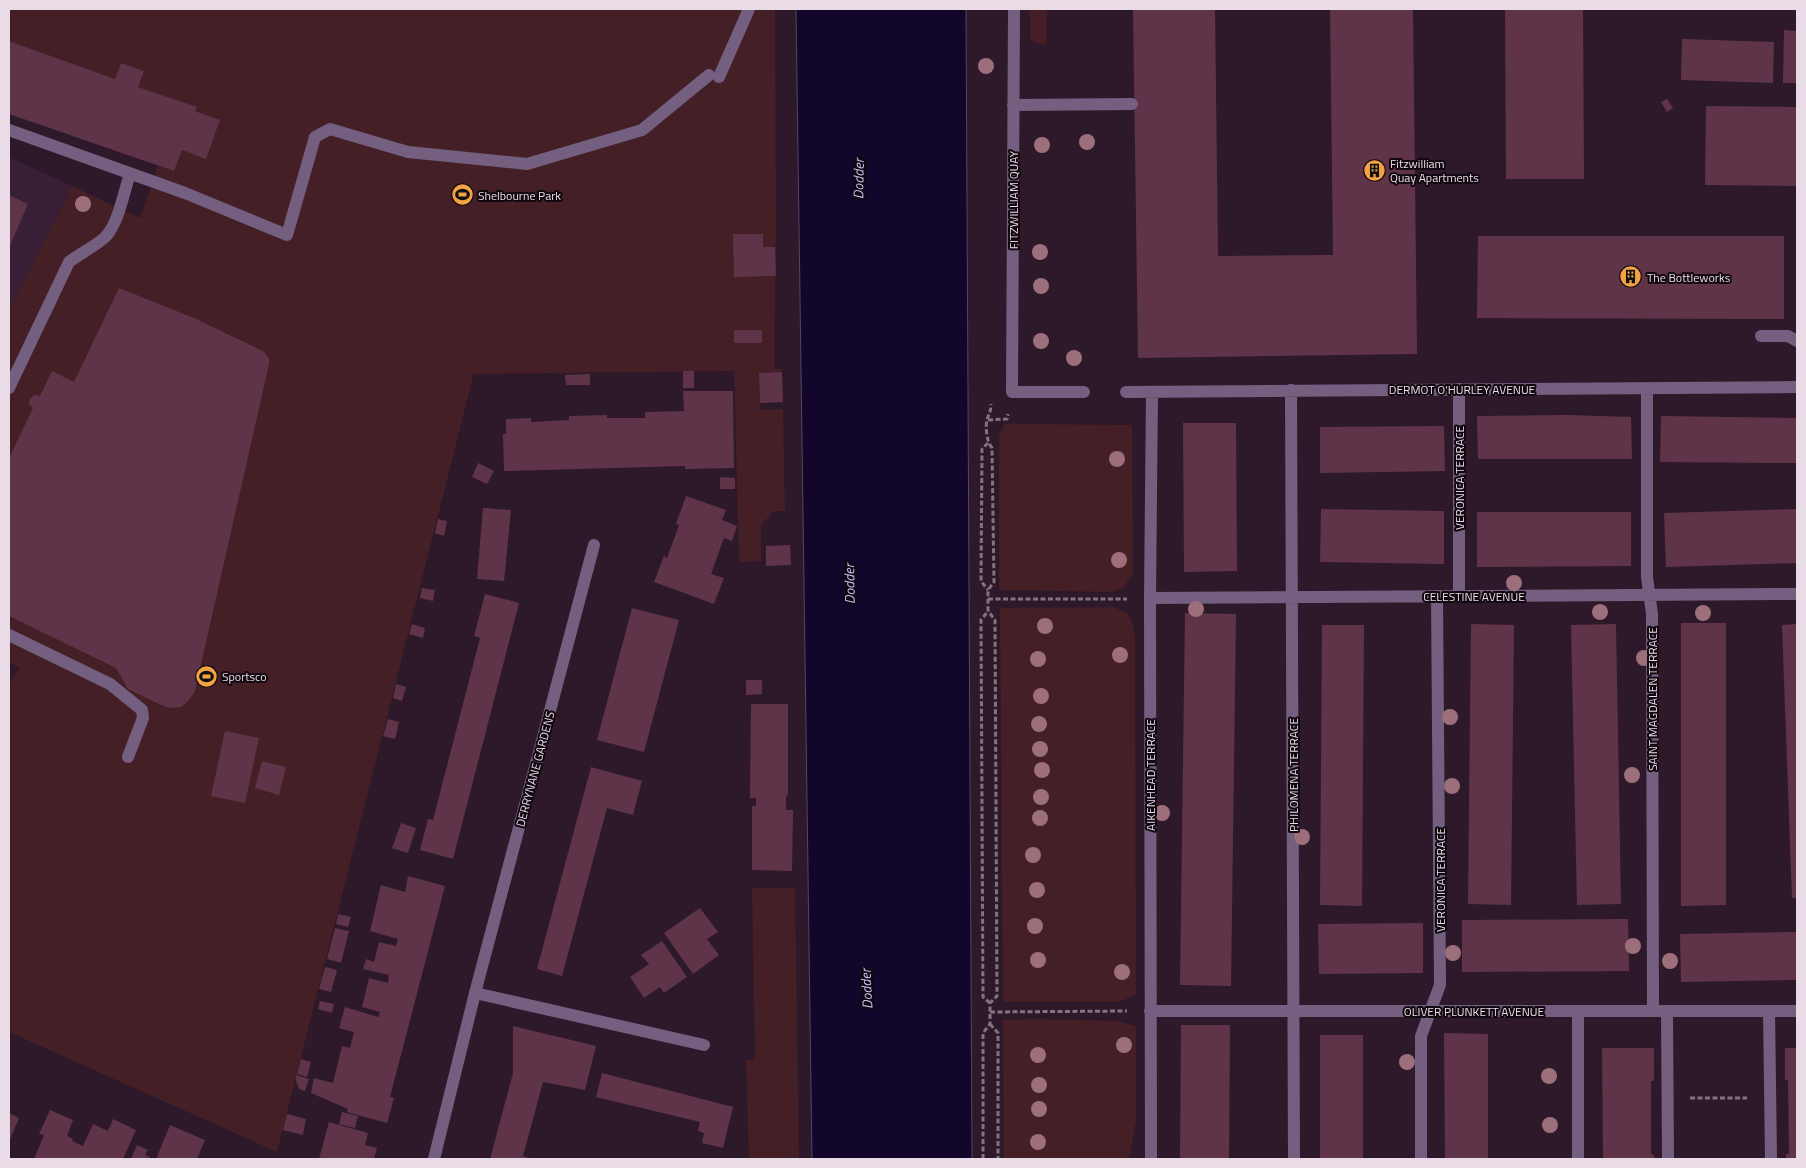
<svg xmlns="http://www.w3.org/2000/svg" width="1806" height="1168" font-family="'Titillium Web',sans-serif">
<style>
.built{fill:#391f35}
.green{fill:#441f26}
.water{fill:#12072a;stroke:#534763}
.building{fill:#5f3449}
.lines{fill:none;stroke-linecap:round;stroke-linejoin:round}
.path{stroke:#837280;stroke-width:3;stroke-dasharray:5 2.5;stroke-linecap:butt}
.minor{stroke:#745f80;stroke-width:12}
.tree{fill:#9c6f7b}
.labels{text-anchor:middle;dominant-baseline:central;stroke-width:4;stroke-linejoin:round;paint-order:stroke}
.poi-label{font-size:12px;fill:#eadce7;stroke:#10070f;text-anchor:start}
.street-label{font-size:12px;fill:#eadce7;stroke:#10070f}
.water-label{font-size:14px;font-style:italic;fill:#cdc2fa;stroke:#10070f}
</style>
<rect width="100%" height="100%" fill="#2d192a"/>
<path class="built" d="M9,157L72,186L9,310Z"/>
<path class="green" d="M9,9H775L776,233L774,369H782V372L759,373L760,410L783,409L785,511H774L761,525V561L739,562L734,371L472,374L473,377L277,1152L9,1032V685L19,668L9,662V310L72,186L140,218L158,166L174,171L182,150L206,158L220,120L195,111L196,107L138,87L143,71L121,63L115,79L9,41Z
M1030,9H1047L1046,46L1030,40Z
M1004,424L1132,425L1133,573L1124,587L1112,592L999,590V437Z
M1112,607C1130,612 1132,617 1135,635L1136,995L1118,1002H1003L1000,608Z
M752,888H795L799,1159H749L746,1060L755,1059Z
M1035,1019L1117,1021L1136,1026V1121L1129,1159H1004L1003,1020Z"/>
<path class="water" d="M796,9H966L972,1159H812Z"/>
<path class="building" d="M1133,9H1215L1218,256L1333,255L1330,9H1413L1417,354L1138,358Z
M1505,9H1583L1584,179H1506Z
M1784,30L1797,31V83H1783Z
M1682,39L1774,42L1773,83L1681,80Z
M9,41L115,79L121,63L144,71L138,87L197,107L195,111L220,120L206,159L182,150L174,171L9,114Z
M1667,99L1673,108L1667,112L1661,102Z
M1706,106L1797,107V186L1705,185Z
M9,195L28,204L9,248Z
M733,234H763V247H775L776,276L734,277Z
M1478,236H1784V319L1477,318Z
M119,288L194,318L263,351L269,358V364L195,691L189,700L181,707L170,708L159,704L128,689L116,668L9,616V458L33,408L29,404L30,399L34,395L40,396L52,371L74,382Z
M734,330H762V343H734Z
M683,371H694V388H683Z
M782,372L783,402L760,403L759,373Z
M590,374V385H566L565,375Z
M683,391H733L734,468L685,469V466L504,471L503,434H506V419L531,418V422L569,420V416L607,415V418H645V412L684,411Z
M1568,415L1631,417L1632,459H1478L1477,416Z
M1661,416L1797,418V463L1660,462Z
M1183,423H1236L1237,571L1184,572Z
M1444,426L1445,471L1320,473V427Z
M478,463L494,471L487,484L472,477Z
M720,477L735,478V489H720Z
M686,496L726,510L722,520L737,526L732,541L724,538L711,574L724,578L714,604L654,582L664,556L667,558L674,539L679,525L676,524Z
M483,508L511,510L504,581L477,579Z
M1321,509L1444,511V564L1320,562Z
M1797,509V563L1666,567L1664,513Z
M1477,512H1631V566L1477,567Z
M438,519L447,521L444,536L435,533Z
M790,545L791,565L766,566V546Z
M422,588L435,590L433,601L420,598Z
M485,594L519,603L453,859L420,850L428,819L433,820L480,638L474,636Z
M632,608L679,620L644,752L597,740Z
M1185,613L1236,614L1231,986L1180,985Z
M1681,623H1726V905L1681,906Z
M412,624L425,628L423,638L409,634Z
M1471,624L1514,625L1511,905L1468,904Z
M1616,624L1621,904L1577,905L1571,625Z
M1797,624V898H1792L1782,625Z
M1322,625H1364L1362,906L1320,905Z
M746,680H762V694L746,695Z
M396,684L406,687L402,701L393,698Z
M751,704H788V795L786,796V810H793L792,871L752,870V806H756V798H750Z
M388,719L399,722L395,739L383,736Z
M225,731L259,738L245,803L211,796Z
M262,761L286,767L279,795L255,788Z
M591,767L642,781L633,815L607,808L562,976L537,969Z
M401,823L416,828L408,853L392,848Z
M408,876L445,886L390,1097L394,1098L387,1123L347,1112L348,1109L311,1093L314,1078L333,1083L342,1046L350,1048L354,1032L339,1028L345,1007L378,1017L380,1012L362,1007L369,978L388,983L389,975L363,969L366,959L374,962L379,942L396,946L398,939L370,931L381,885L405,892Z
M700,908L718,932L707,939L719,955L693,974L664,933Z
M338,914L351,917L348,927L336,924Z
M1628,919L1629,971L1462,972V920Z
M1423,923V973L1319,974L1318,924Z
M335,928L349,931L341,963L327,959Z
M1797,932V980L1681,982L1680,934Z
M662,941L687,977L664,993L660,987L644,998L630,977L649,964L641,955Z
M325,967L337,970L331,992L319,989Z
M320,1001L334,1004L332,1013L318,1009Z
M1181,1025H1230L1229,1159H1180Z
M513,1026L596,1046L585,1090L543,1082L523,1156L532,1159H490L513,1073Z
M1444,1033L1488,1034V1159H1445Z
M1320,1035H1363V1159H1320Z
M1602,1048H1654V1081H1651V1154L1654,1155V1159H1603Z
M1785,1048H1797V1159H1786V1154H1789L1788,1080H1785Z
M301,1059L311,1062L307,1077L297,1074Z
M602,1073L733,1107L723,1148L702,1143L704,1133L698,1131L700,1122L596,1097Z
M296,1075L309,1079L305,1091L299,1089L296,1080Z
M50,1110L73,1120L67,1136L73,1139L72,1141L83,1146L93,1124L108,1131L113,1119L136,1130L123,1159H34L44,1135L39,1134Z
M342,1112L358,1116L355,1128L339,1124Z
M9,1113L19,1118L9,1142Z
M287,1114L306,1119L303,1135L283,1130Z
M329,1122L368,1133L365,1145L377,1148L374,1159H319Z
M170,1125L205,1140L197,1159H156Z
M137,1145L148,1150L145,1155L150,1157L149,1159H131Z"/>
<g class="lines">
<path class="path" d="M988,420L1007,419L1008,414
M988,443L982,449L981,581L988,590
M988,599H1127
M990,1003L983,997L981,620L988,611V590L994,582L992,448C987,442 985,428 987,420C989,413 991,412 991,404
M990,1012L1127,1011
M990,1024L998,1033V1159
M1690,1098H1747
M983,1159V1033L990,1024V1003L997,996L995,620L988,611"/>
<path class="minor" d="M1014,9L1012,392H1084
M719,77L749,9
M1013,105L1132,104
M9,130L185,193L287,235L315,137L330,129L408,152L527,164L642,130L709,75
M1761,336H1788L1797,341
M9,388L69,262C79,254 101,243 107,235C119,221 124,191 130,174
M1647,388V577L1652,614L1653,1011
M1291,390L1294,1159
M1126,392L1797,387
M1459,596V389
M1150,598L1797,594
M9,635L110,684L142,710L143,718L128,757
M475,993L704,1045
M1150,1011H1797
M1578,1011V1159
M1667,1011L1668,1159
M1769,1011L1771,1159
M434,1159L475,993L594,545
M1151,1159L1150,598L1152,392
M1421,1159V1036L1440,985L1437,596"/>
</g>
<g class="tree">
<circle cx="986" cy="66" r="8"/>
<circle cx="1087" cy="142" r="8"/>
<circle cx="1042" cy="145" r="8"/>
<circle cx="83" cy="204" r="8"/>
<circle cx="1040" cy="252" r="8"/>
<circle cx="1041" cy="286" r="8"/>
<circle cx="1041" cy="341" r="8"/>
<circle cx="1074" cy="358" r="8"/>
<circle cx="1117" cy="459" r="8"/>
<circle cx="1119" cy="560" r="8"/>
<circle cx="1514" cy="583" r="8"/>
<circle cx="1196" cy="609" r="8"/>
<circle cx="1600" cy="612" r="8"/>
<circle cx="1703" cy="613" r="8"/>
<circle cx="1045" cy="626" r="8"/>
<circle cx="1120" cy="655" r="8"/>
<circle cx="1644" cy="658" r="8"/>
<circle cx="1038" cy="659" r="8"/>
<circle cx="1041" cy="696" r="8"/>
<circle cx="1450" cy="717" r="8"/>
<circle cx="1039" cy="724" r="8"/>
<circle cx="1040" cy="749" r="8"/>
<circle cx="1042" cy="770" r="8"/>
<circle cx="1632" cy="775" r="8"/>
<circle cx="1452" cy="786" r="8"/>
<circle cx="1041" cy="797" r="8"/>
<circle cx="1162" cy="813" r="8"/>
<circle cx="1040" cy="818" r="8"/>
<circle cx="1302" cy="837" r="8"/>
<circle cx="1033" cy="855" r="8"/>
<circle cx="1037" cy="890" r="8"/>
<circle cx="1035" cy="926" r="8"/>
<circle cx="1633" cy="946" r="8"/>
<circle cx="1453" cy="953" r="8"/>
<circle cx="1038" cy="960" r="8"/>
<circle cx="1670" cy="961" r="8"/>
<circle cx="1122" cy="972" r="8"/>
<circle cx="1124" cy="1045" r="8"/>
<circle cx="1038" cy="1055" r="8"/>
<circle cx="1407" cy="1062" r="8"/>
<circle cx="1549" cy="1076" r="8"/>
<circle cx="1039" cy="1085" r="8"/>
<circle cx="1039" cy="1109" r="8"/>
<circle cx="1550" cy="1125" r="8"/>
<circle cx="1038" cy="1142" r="8"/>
</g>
<defs>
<symbol id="building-disc" viewBox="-11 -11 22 22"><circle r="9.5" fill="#f4a344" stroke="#10070f"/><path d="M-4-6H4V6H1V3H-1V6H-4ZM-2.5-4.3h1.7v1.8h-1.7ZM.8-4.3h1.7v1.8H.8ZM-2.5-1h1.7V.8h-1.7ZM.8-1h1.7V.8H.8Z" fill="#111"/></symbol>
<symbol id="stadium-disc" viewBox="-11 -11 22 22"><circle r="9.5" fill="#f4a344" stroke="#10070f"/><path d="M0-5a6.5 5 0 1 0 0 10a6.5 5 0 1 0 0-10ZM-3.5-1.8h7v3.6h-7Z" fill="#111"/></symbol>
</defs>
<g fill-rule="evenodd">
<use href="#building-disc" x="1362" y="158" width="25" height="25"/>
<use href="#stadium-disc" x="450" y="182" width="25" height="25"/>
<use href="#building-disc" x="1618" y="264" width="25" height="25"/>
<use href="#stadium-disc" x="194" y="664" width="25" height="25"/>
</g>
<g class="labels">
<g class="poi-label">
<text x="1390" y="163">Fitzwilliam<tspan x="1390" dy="14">Quay Apartments</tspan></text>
<text x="478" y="195">Shelbourne Park</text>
<text x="1647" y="277">The Bottleworks</text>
<text x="222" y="676">Sportsco</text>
</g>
<g class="street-label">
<text transform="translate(1013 200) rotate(-90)">FITZWILLIAM QUAY</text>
<text x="1462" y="389">DERMOT O'HURLEY AVENUE</text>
<text transform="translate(1459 478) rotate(-90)">VERONICA TERRACE</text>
<text x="1474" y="596">CELESTINE AVENUE</text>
<text transform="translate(1652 699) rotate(-90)">SAINT MAGDALEN TERRACE</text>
<text transform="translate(535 769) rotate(-75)">DERRYNANE GARDENS</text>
<text transform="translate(1150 775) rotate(-90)">AIKENHEAD TERRACE</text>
<text transform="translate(1293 775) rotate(-90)">PHILOMENA TERRACE</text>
<text transform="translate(1440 880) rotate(-90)">VERONICA TERRACE</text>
<text x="1474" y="1011">OLIVER PLUNKETT AVENUE</text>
</g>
<g class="water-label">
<text transform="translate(858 179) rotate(-89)">Dodder</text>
<text transform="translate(849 584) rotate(-91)">Dodder</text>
<text transform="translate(866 989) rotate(-93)">Dodder</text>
</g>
</g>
<rect width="1806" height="1168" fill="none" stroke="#eadce7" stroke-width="20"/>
</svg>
